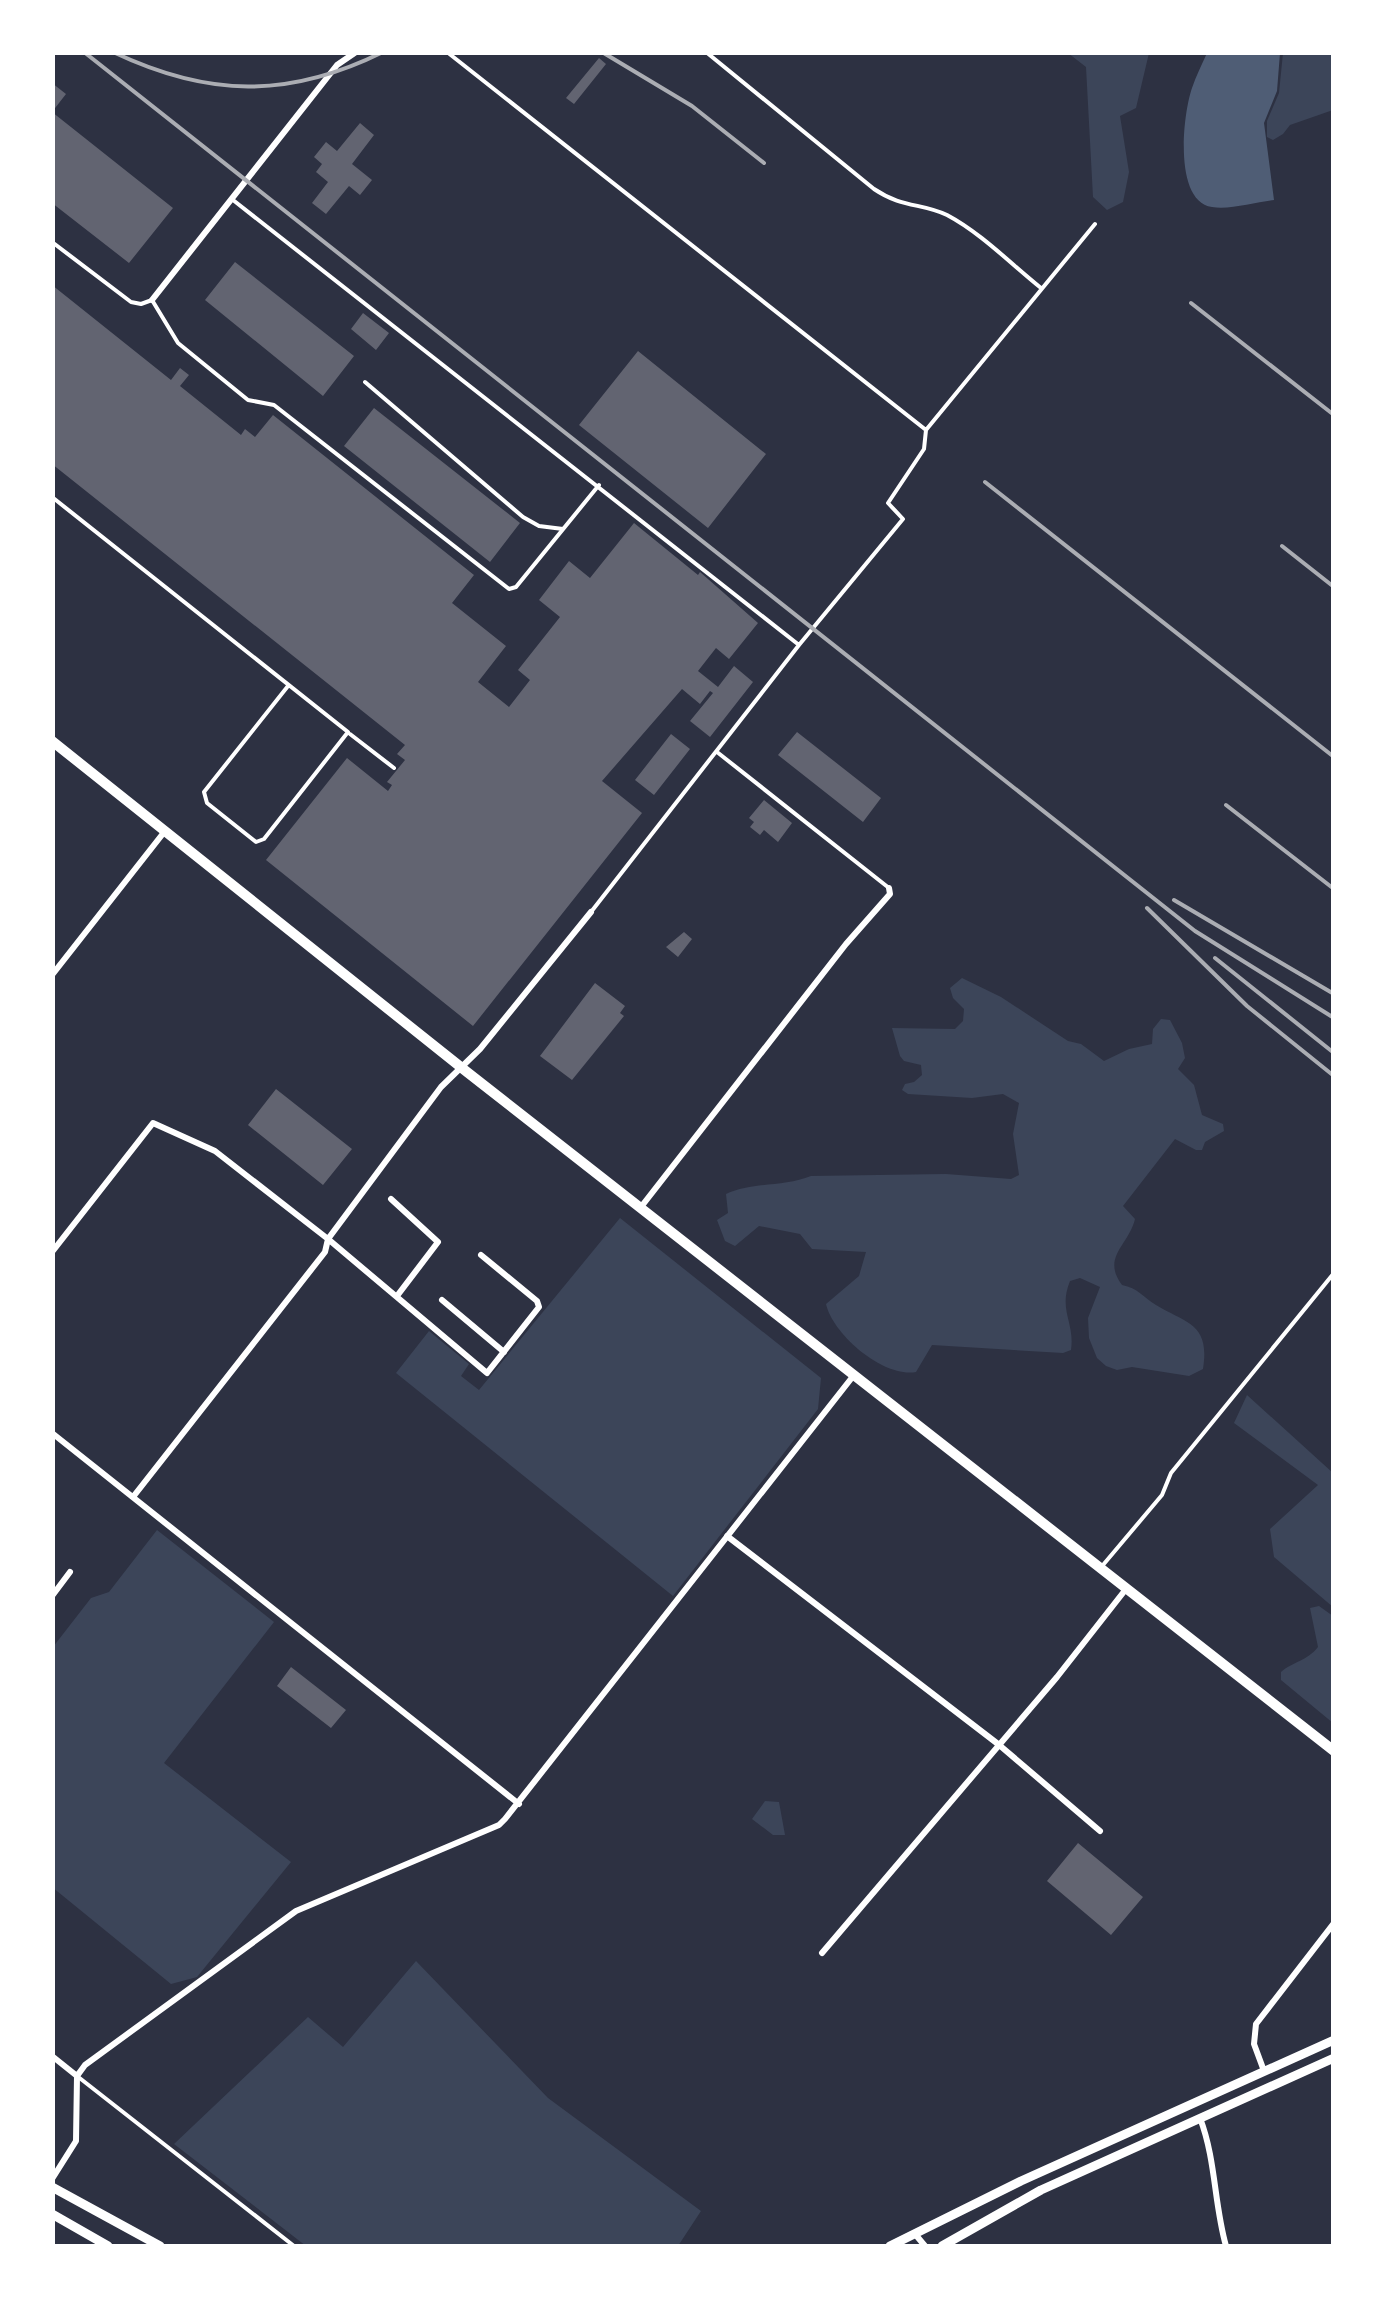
<svg xmlns="http://www.w3.org/2000/svg" width="1386" height="2299" font-family="Roboto,sans-serif">
<style>
.green{fill:#3c4559}
.water{fill:#4f5d75}
.building{fill:#626471}
.lines{fill:none;stroke-linecap:round;stroke-linejoin:round}
.service{stroke:#fff;stroke-width:4}
.minor{stroke:#fff;stroke-width:6}
.secondary{stroke:#fff;stroke-width:9}
.primary{stroke:#fff;stroke-width:10}
.rail{stroke:#abadb3;stroke-width:4}
</style>
<rect width="100%" height="100%" fill="#2d3142"/>
<path class="green" d="M1068,53H1149L1136,108L1120,116L1129,172L1123,202L1107,210L1093,197L1086,67Z
M1283,53H1333V110L1290,125L1283,134L1273,140L1267,137V121L1279,93Z
M962,978L1001,997L1068,1041L1081,1044L1104,1061L1129,1049L1152,1044L1153,1029L1161,1019L1170,1020L1182,1043L1185,1058L1178,1069L1194,1085L1202,1115L1223,1124L1224,1131L1205,1142L1202,1150H1196L1175,1139L1123,1206L1135,1219C1129,1245 1101,1257 1122,1285C1138,1288 1143,1297 1156,1305C1188,1324 1210,1324 1203,1369L1189,1376L1132,1367L1117,1370L1106,1366L1097,1358L1089,1338L1088,1318L1100,1287L1080,1278L1070,1281C1058,1310 1075,1322 1071,1350L1063,1353L932,1345L916,1372C884,1378 833,1335 826,1304L859,1276L866,1252L812,1249L800,1234L759,1226L735,1246L725,1241L717,1220L728,1213L726,1194C752,1182 784,1187 811,1176L946,1174L1011,1179L1019,1175L1013,1134L1019,1103L1003,1094L972,1098L908,1094L902,1090L905,1084L914,1082L922,1075L921,1065L904,1061L900,1056L892,1028L955,1029L963,1021L964,1009L953,998L950,988Z
M620,1218L821,1378L818,1409L673,1596L396,1373L429,1331L469,1364L461,1376L479,1390Z
M1247,1395L1333,1473V1607L1274,1557L1270,1529L1318,1485L1234,1423Z
M157,1530L274,1622L164,1763L291,1862L197,1977L171,1984L52,1887L53,1647L91,1598L109,1592Z
M1319,1606L1333,1616V1723L1281,1680V1672C1294,1661 1307,1661 1318,1647L1310,1608Z
M765,1801L779,1802L785,1835H773L752,1819Z
M416,1961L548,2098L701,2211L678,2246H306L174,2144L308,2017L343,2047Z"/>
<path class="water" d="M1207,53H1280L1277,91L1264,123L1274,200C1255,202 1230,210 1212,207C1173,201 1183,114 1192,88C1196,76 1202,64 1207,53Z"/>
<path class="building" d="M599,58L606,64L574,104L566,98Z
M52,83L66,94L52,112Z
M52,112L173,208L129,263L52,203Z
M360,123L374,135L352,164L372,180L360,195L349,186L326,214L312,203L328,182L316,172L322,164L314,157L326,142L337,151Z
M235,262L354,356L323,396L205,300Z
M52,285L171,380L180,368L189,375L180,386L241,435L245,429L255,437L273,415L474,575L452,603L506,646L478,682L509,707L530,680L518,670L560,617L539,600L569,561L590,578L634,523L698,575L700,572L758,623L729,659L716,648L698,671L718,687L734,666L753,682L710,737L690,721L713,693L710,691L700,704L682,689L602,781L642,813L473,1026L266,860L347,758L388,791L392,785L387,782L405,760L397,754L405,745L52,464Z
M363,313L389,333L376,350L351,329Z
M638,351L766,454L708,528L579,425Z
M374,408L520,523L490,562L344,446Z
M797,732L881,798L863,822L778,755Z
M671,734L690,749L654,795L635,780Z
M764,800L792,823L778,842L764,830L760,835L750,827L754,822L749,818Z
M684,932L692,939L678,957L666,947Z
M595,983L625,1006L620,1013L624,1016L572,1080L540,1056Z
M276,1089L352,1149L323,1185L248,1125Z
M291,1667L346,1710L331,1728L277,1686Z
M1078,1843L1143,1897L1111,1935L1047,1881Z"/>
<g class="lines">
<path class="service" d="M447,52L926,430
M706,52L874,189C902,208 922,203 947,215C981,233 1011,264 1041,288
M233,200L799,645
M52,242L131,302L141,304L152,300L178,343L248,400L274,405L509,589L516,587L599,485
M365,382L523,517L539,526L563,529
M926,430L1095,224
M52,497L348,732L264,839L256,842L207,803L204,792L288,686
M350,734L394,768
M717,752L889,888
M591,912L799,645L903,519L888,503L924,449L926,430
M1103,1565L1162,1495L1171,1473L1334,1273
M77,2076L294,2246"/>
<path class="minor" d="M152,300L337,65L356,52
M52,975L165,831
M391,1199L438,1242L397,1296
M641,1207L846,944L890,894L889,888
M52,1252L153,1123L215,1151L328,1239L487,1373L539,1307L537,1301L481,1255
M442,1300L504,1352
M52,1433L519,1804
M133,1497L325,1252L328,1239L441,1087L480,1049L591,912
M727,1536L998,1744L1100,1831
M52,1596L70,1572
M822,1953L1057,1677L1126,1589
M52,2056L77,2076
M1264,2071L1254,2044L1256,2024L1334,1923
M1200,2118C1216,2160 1214,2204 1226,2246
M52,2179L76,2141L77,2076L85,2065L296,1911L499,1825L505,1819L854,1375
M915,2234L925,2246"/>
<path class="secondary" d="M52,2187L160,2246
M52,2214L108,2246
M890,2246L1021,2181L1334,2040
M942,2246L1041,2190L1334,2058"/>
<path class="primary" d="M52,741L467,1072L1334,1751"/>
<path class="rail" d="M84,52L1195,931L1334,1018
M113,52C208,97 288,99 383,52
M602,52L692,106L764,163
M1191,303L1334,415
M985,482L1334,757
M1282,546L1334,587
M1226,805L1334,889
M1174,900L1334,994
M1147,908L1247,1006L1334,1076
M1215,958L1334,1053"/>
</g>
<rect width="1386" height="2299" fill="none" stroke="#ffffff" stroke-width="110"/>
</svg>
